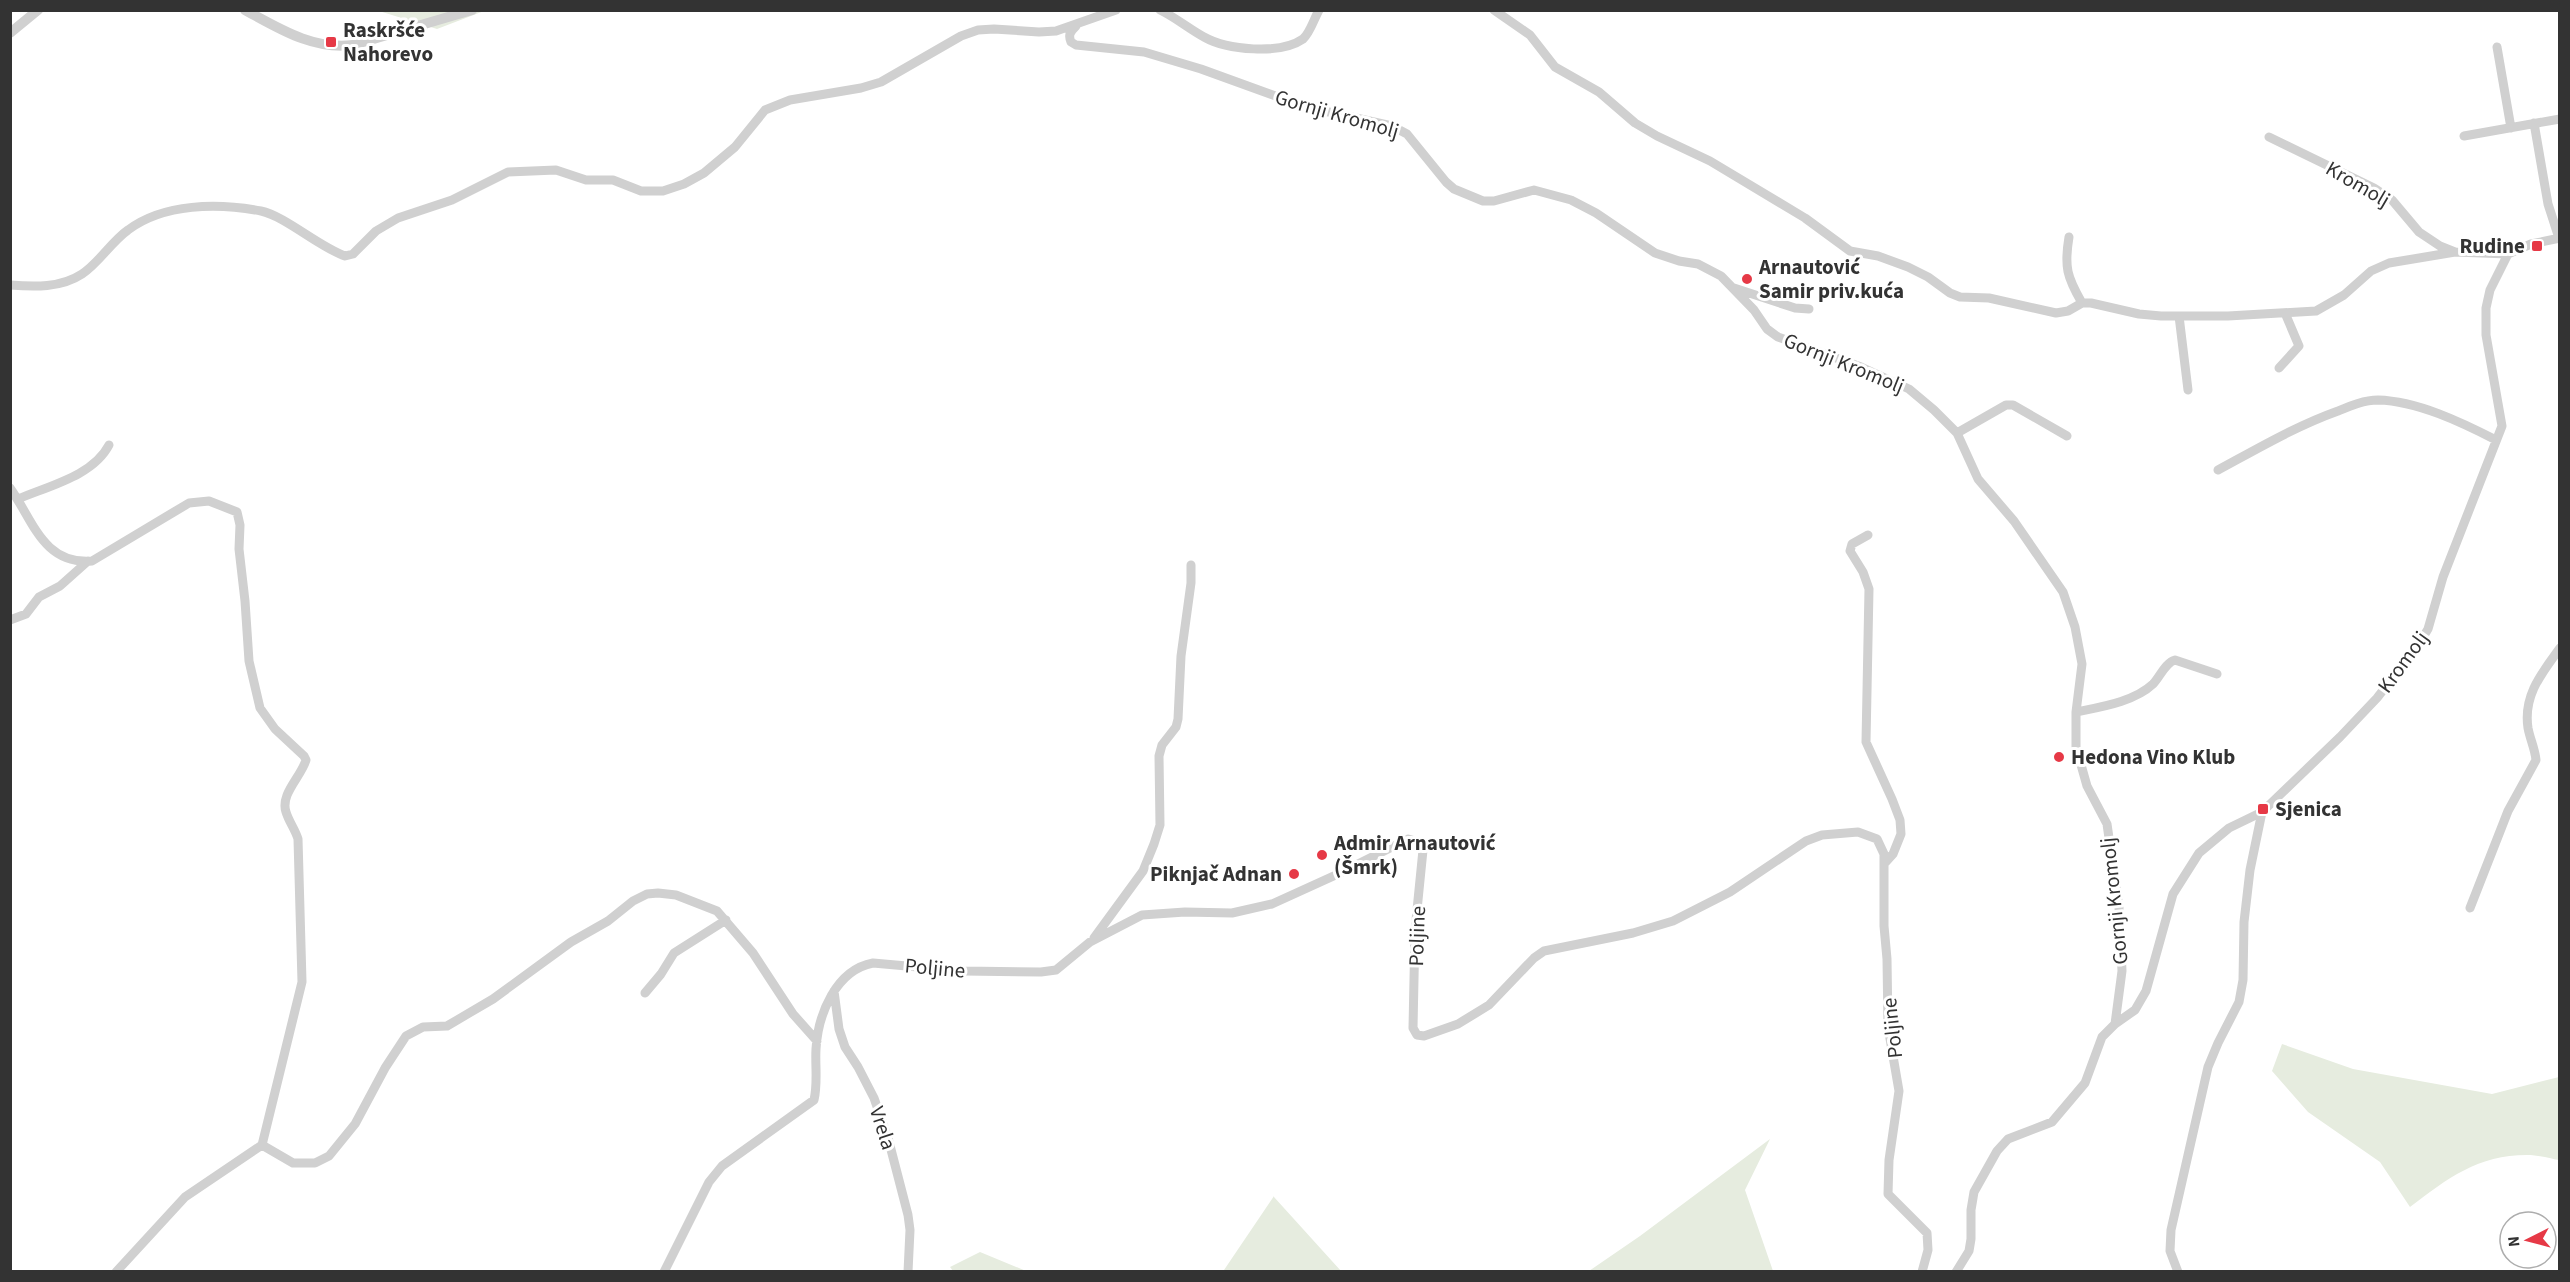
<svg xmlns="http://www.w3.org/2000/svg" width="2570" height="1282" font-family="'Source Sans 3',sans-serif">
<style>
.green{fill:#e6ecdf}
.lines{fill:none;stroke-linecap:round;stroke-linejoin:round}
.minor{stroke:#d0d0d0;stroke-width:9}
.tertiary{stroke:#d0d0d0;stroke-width:10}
.poi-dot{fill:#e63946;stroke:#fff;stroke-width:2}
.labels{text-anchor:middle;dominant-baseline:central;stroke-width:6;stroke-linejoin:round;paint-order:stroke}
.poi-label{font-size:21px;font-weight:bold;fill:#333;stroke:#fff;text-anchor:start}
.street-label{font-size:21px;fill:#333;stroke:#fff}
</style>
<rect width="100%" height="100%" fill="#fff"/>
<path class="green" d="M379,11H484L437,29Z
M2282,1044L2353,1069L2492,1094L2559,1077V1160C2549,1158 2538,1155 2527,1155C2478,1155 2448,1178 2410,1207L2380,1162L2308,1112L2272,1071Z
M1770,1139L1745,1190L1773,1271H1589L1640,1236Z
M1274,1196V1197L1341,1271H1213L1224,1270Z
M980,1252L1026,1271H953L950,1267Z"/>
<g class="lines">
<path class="minor" d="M1160,10C1175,17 1189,29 1204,37C1227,50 1280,55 1303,39C1310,33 1314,19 1319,10
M1494,10L1530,35L1555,67L1599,92L1635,123L1657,136L1710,161L1805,218L1850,251L1878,256L1908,267L1928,277L1950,293L1960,297L1989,298L2056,313L2068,311L2082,303H2091L2139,314L2161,316H2228L2316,311L2344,295L2371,271L2389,263L2455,252
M1076,26C1070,32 1068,35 1071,42L1076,45L1144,52L1201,69L1306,107L1392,126L1407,134L1446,182L1454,189L1483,201H1494L1534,190L1571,200L1596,213L1655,253L1679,261L1698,264L1721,276L1754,310L1767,329L1778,337L1861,367L1909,389L1934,410L1957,433L1978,479L2014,521L2063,592L2075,627L2082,664L2076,712V747L2087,786L2107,824L2119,908L2122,971L2115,1024
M2497,47L2511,128
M2534,123L2548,204L2559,238
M2464,136L2560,119
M2269,137L2374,188L2392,200L2419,232L2440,246L2455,252L2508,254L2531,244L2560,238
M2069,237C2064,267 2067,277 2082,303
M10,285C34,287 61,288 82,274C99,263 111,242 128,230C164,203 218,203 261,211C285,216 319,247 345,256L353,254L376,231L398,218L452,200L508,172L556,170L586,180H613L641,191H663L684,184L704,173L735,147L765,110L790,100L861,88L881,82L961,36L978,30L994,29L1039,32L1056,31L1116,10
M1734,288L1795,308L1809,309
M2179,316L2188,390
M2279,368L2299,346L2285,313
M1957,433L2006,405H2013L2067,436
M2218,470C2257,449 2296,426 2338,411C2350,406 2364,400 2378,400C2417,401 2461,422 2496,440
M10,488C33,520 43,565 92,561L189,503L209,501L237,512L240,525L239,549L245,601L249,661L260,708L275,729L304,756L306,760C301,777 280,794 286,812C289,822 295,829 298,839L302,982L262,1145L185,1197L116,1272
M18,499C48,486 93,476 109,445
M1868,535L1852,544L1850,551L1863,572L1869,589L1866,742L1892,799L1900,820L1901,834L1893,854L1884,864
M10,620L26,614L39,597L60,586L88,561
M2076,712C2100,707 2134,702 2153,684C2160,677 2165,663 2175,660L2217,674
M2470,908L2508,811L2536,760C2535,749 2530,739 2528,728C2523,695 2542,673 2560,648
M1094,938L1143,871L1154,844L1160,825L1159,756L1162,745L1176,727L1178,719L1181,656L1191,583V565
M834,991L839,1029L845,1047L858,1067L874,1098L888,1138L908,1215L910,1230L908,1272
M645,993L661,974L674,953L726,920
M262,1145L293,1163H315L329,1156L355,1124L385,1068L406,1036L423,1027L447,1026L493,999L571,942L608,921L633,901L647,894L658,893L676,895L717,911L753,953L793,1014L817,1041
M664,1272L709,1182L722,1166L814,1100C818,1083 815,1066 816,1049C818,1014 836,970 873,963L963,971L1041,972L1056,970L1090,942L1142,915L1185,912L1232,913L1272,904L1338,874L1408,839L1419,842L1423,850L1415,930L1413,1028L1417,1035L1424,1036L1458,1024L1489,1005L1534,958L1544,951L1633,933L1673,921L1730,892L1806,841L1822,835L1858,832L1877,839L1884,854V926L1887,959L1888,1027L1899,1091L1889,1160L1888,1194L1927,1233L1928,1250L1922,1272
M1956,1272L1969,1251L1971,1239V1210L1974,1192L1997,1151L2008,1139L2052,1122L2085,1083L2102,1037L2115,1024L2135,1010L2146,991L2173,894L2199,853L2229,828L2262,812L2340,737L2377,698L2419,644L2428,629L2443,577L2502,426L2486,335V308L2490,290L2508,254
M2178,1272L2170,1251L2171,1230L2208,1067L2218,1043L2239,1002L2243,980L2244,922L2250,870L2262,812"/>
<path class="tertiary" d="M245,10C280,29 313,50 353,45L472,10
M10,33L38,10"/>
</g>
<g class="poi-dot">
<rect x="325" y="36" width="12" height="12" rx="3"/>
<rect x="2531" y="240" width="12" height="12" rx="3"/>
<circle cx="1747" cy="279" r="6"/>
<circle cx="2059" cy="757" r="6"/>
<rect x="2257" y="803" width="12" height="12" rx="3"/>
<circle cx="1322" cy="855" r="6"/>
<circle cx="1294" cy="874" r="6"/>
</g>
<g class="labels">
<g class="poi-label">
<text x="343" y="30">Raskršće<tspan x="343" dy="24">Nahorevo</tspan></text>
<text x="2525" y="246" text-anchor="end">Rudine</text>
<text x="1759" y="267">Arnautović<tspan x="1759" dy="24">Samir priv.kuća</tspan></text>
<text x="2071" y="757">Hedona Vino Klub</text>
<text x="2275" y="809">Sjenica</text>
<text x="1334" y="843">Admir Arnautović<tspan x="1334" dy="24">(Šmrk)</tspan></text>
<text x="1282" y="874" text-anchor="end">Piknjač Adnan</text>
</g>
<g class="street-label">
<text transform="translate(1337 114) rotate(16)">Gornji Kromolj</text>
<text transform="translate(2358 184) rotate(30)">Kromolj</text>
<text transform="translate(1844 363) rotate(22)">Gornji Kromolj</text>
<text transform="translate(2403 662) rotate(-54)">Kromolj</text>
<text transform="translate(2114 901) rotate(-96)">Gornji Kromolj</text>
<text transform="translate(1417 936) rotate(-88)">Poljine</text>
<text transform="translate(935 968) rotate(5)">Poljine</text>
<text transform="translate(1892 1028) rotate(-96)">Poljine</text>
<text transform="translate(883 1128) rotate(72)">Vrela</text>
</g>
</g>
<rect width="2570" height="1282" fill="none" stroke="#333333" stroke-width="24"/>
<g transform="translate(2528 1240) rotate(264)"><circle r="28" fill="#ffffff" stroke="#adadad" stroke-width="1.5"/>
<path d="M0-4.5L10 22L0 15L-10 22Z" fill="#e63946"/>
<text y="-9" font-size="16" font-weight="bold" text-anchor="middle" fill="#333333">N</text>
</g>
</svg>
